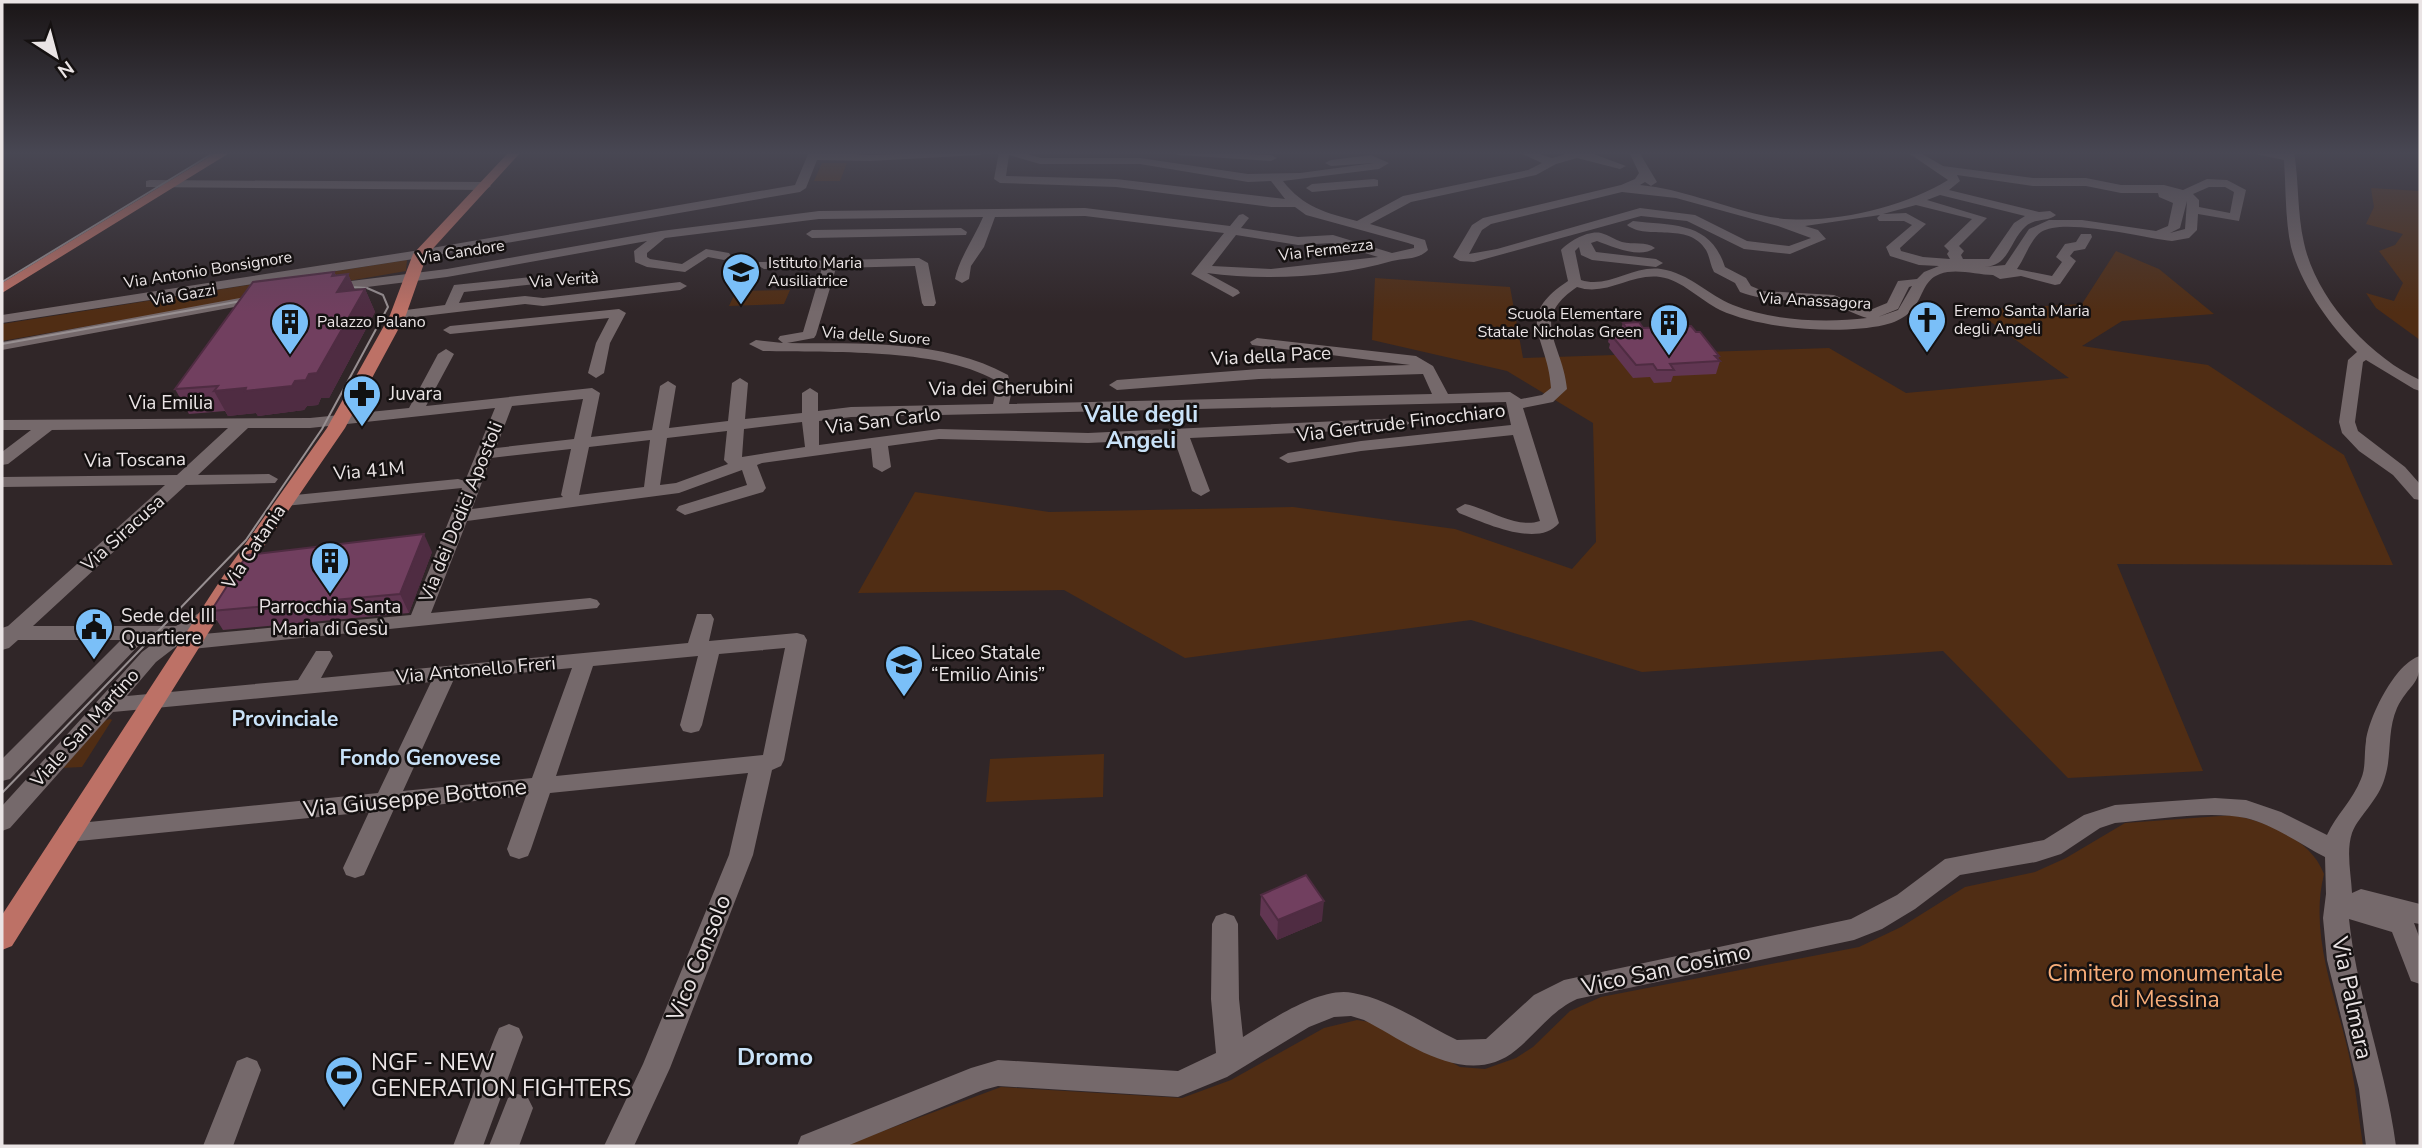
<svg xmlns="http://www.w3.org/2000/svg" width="2422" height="1148" font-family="'Nunito Sans',sans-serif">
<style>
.green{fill:#502d14}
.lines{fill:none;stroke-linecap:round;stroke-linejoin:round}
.minor{fill:#75696b;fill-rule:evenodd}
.major{fill:#bd7166;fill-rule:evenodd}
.tram{stroke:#978f91;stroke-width:2}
.wall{fill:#613652}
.shaded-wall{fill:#4f2c42}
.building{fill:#713f5f;stroke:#4f2c42;stroke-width:2}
.labels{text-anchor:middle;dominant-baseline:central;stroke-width:5;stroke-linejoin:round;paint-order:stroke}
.far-street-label{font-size:16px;fill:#eae4e5;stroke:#151111}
.far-poi-label{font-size:16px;fill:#eae4e5;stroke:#151111;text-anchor:start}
.street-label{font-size:19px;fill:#eae4e5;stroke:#151111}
.poi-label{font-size:19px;fill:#eae4e5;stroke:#151111;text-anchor:start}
.neighbourhood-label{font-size:21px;font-weight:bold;fill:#c9e2f8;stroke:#151111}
.quarter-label{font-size:23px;font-weight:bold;fill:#c9e2f8;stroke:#151111}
.near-street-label{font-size:23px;fill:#eae4e5;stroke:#151111}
.near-park-label{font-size:23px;fill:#f8ad79;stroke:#151111}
.near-poi-label{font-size:23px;fill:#eae4e5;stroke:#151111;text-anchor:start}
.near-neighbourhood-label{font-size:24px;font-weight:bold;fill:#c9e2f8;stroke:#151111}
</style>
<rect width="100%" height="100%" fill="#302628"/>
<path class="green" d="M822,163H847L840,181H814Z
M2371,188L2420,191V340L2376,308L2366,293L2394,301L2403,283L2379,251L2395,245L2403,234L2366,224L2374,207Z
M2116,251L2159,269L2214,314L2122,321L2082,346L2208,365L2344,455L2393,565L2117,564L2203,771L2068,778L1943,651L1642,672L1471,620L1185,658L1064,590L858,593L915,492L1049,512L1293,507L1455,529L1572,569L1596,542L1593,423L1507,371L1372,340L1375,278L1510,287L1523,358L1829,348L1906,393L2069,378L1974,310L2082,304Z
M407,260L406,271L2,341V324Z
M790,290L784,304L729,306L736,291Z
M110,719L112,720L82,767L61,768L104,721Z
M1104,754L1103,797L986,802L990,759Z
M2234,815C2268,823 2310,838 2324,874C2308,938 2339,1003 2351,1065C2356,1092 2359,1119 2363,1146H843L1001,1087L1182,1098L1231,1080L1324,1028L1357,1020L1382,1024L1460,1067L1485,1069L1516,1058L1533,1047L1570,1011L1601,997L1859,947L1901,927L1965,887L2035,872L2066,858L2125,823Z"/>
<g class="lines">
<path class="minor" d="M809,152L870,155L986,152L980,155L870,161L817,160L806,188L800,192L420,258L2,323V315L420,250L795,185Z
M999,152H1020L1041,158H1140L1248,174L1300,173L1374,163L1331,166L1325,163L1331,160L1371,155L1389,163L1379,169L1283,181C1303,207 1326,213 1357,221L1403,196L1528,170L1542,163L1518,152H1533L1552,158L1573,152H1588L1626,166L1620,169L1577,158L1556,164L1536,175L1411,202L1370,224L1425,240L1428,250C1418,260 1405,258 1392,261C1337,277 1264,281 1207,273L1238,290L1240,293L1233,297L1191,274L1224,233L1085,216L995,217L984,247L971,266L969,279L962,283L955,279C958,261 975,236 983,217L819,219L665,238L647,253V257L650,259L682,264L706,249L729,253L731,256L724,260L708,257L685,272L647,267L635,262L634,251L647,241L447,277L327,292L320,288L327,284L447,269L661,231L819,211L1085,208L1230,226L1239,215L1243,214L1249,218L1241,228L1298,237L1333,235L1392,253L1414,248V245L1408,243L1306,215L1295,207H1271L1116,187L1000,183L994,179ZM1009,155L1040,164H1140L1248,182L1271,181L1285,199L1116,179L1006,176ZM1236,235L1298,245L1332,243L1378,257L1271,269L1212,266Z
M1172,152L1271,155L1277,158L1271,161L1178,155Z
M1629,152H1639L1657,182L1651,186L1645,182L1640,185C1682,189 1720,206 1761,215C1817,229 1901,209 1948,180L1907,152H1919L1943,166L2033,178H2086L2121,185H2164L2183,190L2207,179L2227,180L2246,190L2239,221L2198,214L2197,230L2189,238L2172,241C2144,238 2063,217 2041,232C2030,240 2025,258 2017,269L2052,276L2062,262L2056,257L2065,244L2076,242L2081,234H2091L2092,237L2085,249L2074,251L2070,256L2076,261L2060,284L2055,285L2021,276L2000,279L1993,275C1977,275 1956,268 1940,274C1915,283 1928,315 1884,325C1840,335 1761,329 1720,310C1700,300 1682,280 1660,277C1631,273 1606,297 1577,287C1528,320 1563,343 1567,389L1553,402L1523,408L1559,523C1538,549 1483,522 1459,513L1456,509L1465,504C1489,509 1516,529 1540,521L1513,435L1361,451L1288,463L1279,458L1288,453L1361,441L1511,425L1506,402L851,417L819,421V445L939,429L1088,433L1402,418L1410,423L1402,428L1190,438L1210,491L1201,496L1192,491L1174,439L1088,443L939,439L888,446L891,467L882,472L873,467L871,448L762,463L757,465L766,488L763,492L685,515L676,510L679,506L747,485L742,470L679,493L467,521L431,613L590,598L597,600L600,604L597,608L192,649L185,647L182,642L156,662L127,696L298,680L316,651H330L333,656L321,678L688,643L697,614H711L714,619L709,641L797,633L804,635L807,640L784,760L781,766L772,770L753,855L670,1068L634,1146H604L643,1064L729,855L748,773L550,793L531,849L528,856L519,859L510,856L507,849L526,796L394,809L364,875L355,878L346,875L343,868L369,812L69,842L60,840L57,833L60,826L69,824L378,793L431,682L113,712L10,828L2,831V806L142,652L158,640H144L10,779L2,781V759L121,640H18L9,648L2,650V628L8,626L165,485L2,487V477L177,475L228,428L52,430L8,464L2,465V452L31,430H2V420L310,418L409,408L438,354L446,349L454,354L426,406L592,388L600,393L591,437L652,430L660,386L668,381L676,386L669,428L728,421L732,383L740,378L748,383L745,419L802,413V393L810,388L818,393V411L851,407L993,404L996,390L995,380C935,347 831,353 763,351L749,344L756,340L783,343L778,339L780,336L803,332L822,268L764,269L757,265L759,262L919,258L928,263L936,303L934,306H924L922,303L915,266L836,268L816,335L814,338L787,343C859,344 943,339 1008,375L1012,390L1009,404L1432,394L1423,374L1259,379L1117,390L1109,385L1117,380L1259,369L1410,365L1252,345L1250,342L1257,338L1416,356L1433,366L1448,394L1510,392L1521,399L1542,395L1551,388C1548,336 1512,318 1568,281L1561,250C1569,241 1589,230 1601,233C1609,235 1615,240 1622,242C1633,245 1646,241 1655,248C1640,259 1613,247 1597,241L1591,243L1596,252L1656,259L1663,263L1656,267L1592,260L1581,255L1579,247L1575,251L1581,280C1608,289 1633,265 1661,269C1689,273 1708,295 1733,305C1772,321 1826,323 1867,318C1855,315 1837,304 1827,303C1797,299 1769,303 1740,292L1735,283L1714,272C1710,265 1710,257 1706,250C1688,221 1647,241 1627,225L1633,221C1674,226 1710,221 1725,267L1746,278L1751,286L1763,291L1834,295L1870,310L1887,303L1898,281L1917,279L1924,272L1939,266L1919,265L1890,256L1886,247L1912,225L1904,221H1879L1877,218L1880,215L1805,226L1818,230L1826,239L1790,254L1744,249L1687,221L1641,216L1474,262L1460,261L1453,257L1472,225L1483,218L1621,185L1635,179L1639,173ZM1957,175L2033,186H2086L2121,193H2158L2159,197L2173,203L2168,226L2156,231L2082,220H2049L2029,229L2005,265L1984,267C2010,266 2009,241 2026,226C2035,218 2048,222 2056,215L2050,211L2039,212L1949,190L1960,181ZM2209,187H2225L2234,192L2230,213L2199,207V200L2193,194ZM1622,192L1676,198L1778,226L1811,238L1789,246L1747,241L1695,215L1640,208L1497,249L1469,254L1482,230L1491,224ZM1940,195L2025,216L2014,223L1989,259H1963L1961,255L1964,251L1959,246L1987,218L1927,200ZM2187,201L2185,229L2170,233L2180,228ZM1916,205L1972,219L1944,246L1949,251L1947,254L1950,259L1923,257L1901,251L1900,248L1926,224L1906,213L1883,214ZM1912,286L1898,310L1878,317L1898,309L1909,287ZM583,399L574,439L496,448L512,406ZM495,408L465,481L458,479L285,496L276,501L285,506L462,488L411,615L192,635L218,617L215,612H201L176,626H33L186,485L275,483L278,479L269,474L198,475L248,428H310ZM802,422L805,447L742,457L744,429ZM727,431L724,460L728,464L676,483L660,485L667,438ZM650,440L644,487L579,495L589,447ZM571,449L561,495L563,497L472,509L491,458ZM785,648L763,755L556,776L593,666L698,656L680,725L683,731L691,733L699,731L702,725L719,654ZM572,668L532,778L403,791L454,679Z
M2246,152H2294C2299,181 2297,213 2304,243C2316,299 2370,357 2420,380V391L2414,389L2366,360L2363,362L2355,422L2358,431L2405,467L2420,484V500L2414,499L2393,475L2359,451L2342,433L2339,422L2348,360L2357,352C2330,326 2301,285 2291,247C2285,219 2286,189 2284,160Z
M1374,179L1378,180V186L1312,192L1306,188L1312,184Z
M150,180L485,182L491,186L485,190L146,187V181Z
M961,228L967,232L966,235L812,238L806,234L812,230Z
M531,277L538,281L536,284L464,292L459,303L525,296L543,298L680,282L687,286L680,290L543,306L525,304L398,319L391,315L398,311L445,305L454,285Z
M262,294L267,295V301L2,350V342Z
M619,309L626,313L610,343L604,373L596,378L588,373L596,343L609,318L450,334L443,330L450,326Z
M2420,656C2421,687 2409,683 2397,708C2387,731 2392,755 2385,777C2379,800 2359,815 2352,833C2346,851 2351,874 2352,893L2361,889L2420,904V924L2414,923L2420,939V984L2411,981L2392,932L2349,919C2357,996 2386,1069 2396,1146H2366L2359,1089L2327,960L2323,918L2326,894L2325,857C2300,844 2274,825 2246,818C2208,810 2154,820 2115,823L2100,828L2061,854L2036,862L1960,875L1915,909L1882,929L1854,940L1577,999C1551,1011 1538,1032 1516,1050C1468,1090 1408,1043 1364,1020L1351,1016L1334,1017L1309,1027L1227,1077L1178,1097L998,1086L983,1090L847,1146H797L801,1136L971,1068L998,1060L1178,1071L1216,1053L1211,999L1212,924L1216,916L1225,913L1234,916L1238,924L1239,999L1243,1037C1270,1021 1320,986 1353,993C1389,999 1424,1024 1457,1040L1486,1039L1534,995L1564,980L1851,919L1897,895L1945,859L2044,840L2084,815L2115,805L2215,798L2246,800L2281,812L2327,835C2336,815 2353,800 2361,779C2366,768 2364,753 2366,741C2369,717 2395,663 2420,656Z
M509,1024L519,1028L523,1037L483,1146H453L495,1037L499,1028Z
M247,1057L257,1061L261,1070L233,1146H203L237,1061Z
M518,1094L528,1098L533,1108L519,1146H489L508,1098Z"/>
<path class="major" d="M217,152H231L2,293V283Z
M509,152H521L427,255L406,315L345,428L249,568L12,946L2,950V915L229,567L327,428L390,315L413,254Z"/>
<path class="tram" d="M2,282L215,152
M2,344L258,298
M2,793L246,540L322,429L388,307L383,295L367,288L334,286"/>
</g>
<path class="wall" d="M334,272L336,275L348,274L355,290L365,289L375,312L329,398H321L318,405L307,406L304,410L258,416L256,413L228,416L225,411L189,414L175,389Z
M1623,323L1643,328L1719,356L1718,359L1720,361L1716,374L1673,376L1671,382L1654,383L1650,377L1633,378L1609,348L1610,344L1608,342L1611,330L1621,329Z
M432,552L409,613L223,630L211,611Z
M1261,895L1322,921L1277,940L1260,915Z"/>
<path class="shaded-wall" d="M334,272L340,286L348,274L358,297L337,292L332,276Z
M365,289L375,312L329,398H321L318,405L307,406L304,410L258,416L256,413L228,416L214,391Z
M424,534L432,552L409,613L400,594Z
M1324,901L1322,921L1277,940L1278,920Z"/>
<path class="building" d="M334,272L332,276L348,274L337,292L365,289L317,373L309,374L306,380L295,381L292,386L245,391L246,388L214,391L218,386L175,389L253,282Z
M1639,322L1643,328L1691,326L1696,332H1700L1719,356H1715L1720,361L1670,364L1674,370H1657L1653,364L1636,365L1612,336H1615L1611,330L1627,329L1623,323Z
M424,534L400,594L211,611L247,555Z
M1306,875L1324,901L1278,920L1261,895Z"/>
<linearGradient id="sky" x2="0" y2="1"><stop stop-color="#1a1516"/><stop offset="0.49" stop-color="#484753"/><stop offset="1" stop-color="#484753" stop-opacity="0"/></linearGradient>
<rect width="2422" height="312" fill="url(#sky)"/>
<defs>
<symbol id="school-pin" viewBox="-11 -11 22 30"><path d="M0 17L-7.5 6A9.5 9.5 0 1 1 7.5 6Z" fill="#7abff8" stroke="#151111"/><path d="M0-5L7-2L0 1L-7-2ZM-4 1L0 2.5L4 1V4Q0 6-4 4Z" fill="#111"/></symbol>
<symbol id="church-pin" viewBox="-11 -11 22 30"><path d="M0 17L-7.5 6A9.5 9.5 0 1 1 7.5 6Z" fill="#7abff8" stroke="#151111"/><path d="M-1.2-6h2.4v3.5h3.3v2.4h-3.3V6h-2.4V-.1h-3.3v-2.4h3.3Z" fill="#111"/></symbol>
<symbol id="building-pin" viewBox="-11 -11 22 30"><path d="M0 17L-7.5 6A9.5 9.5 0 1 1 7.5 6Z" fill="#7abff8" stroke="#151111"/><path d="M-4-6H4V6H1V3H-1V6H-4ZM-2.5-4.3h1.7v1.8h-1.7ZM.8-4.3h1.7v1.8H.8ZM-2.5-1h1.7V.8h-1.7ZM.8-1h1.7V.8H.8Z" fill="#111"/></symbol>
<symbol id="pharmacy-pin" viewBox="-11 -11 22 30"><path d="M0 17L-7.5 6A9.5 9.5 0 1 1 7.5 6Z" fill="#7abff8" stroke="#151111"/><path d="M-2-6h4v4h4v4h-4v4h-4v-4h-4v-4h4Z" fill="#111"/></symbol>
<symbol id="civic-pin" viewBox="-11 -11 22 30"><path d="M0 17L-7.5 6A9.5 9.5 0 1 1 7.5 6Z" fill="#7abff8" stroke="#151111"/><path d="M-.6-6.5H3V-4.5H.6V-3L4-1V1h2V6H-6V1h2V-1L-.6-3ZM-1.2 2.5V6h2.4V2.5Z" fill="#111"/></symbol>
<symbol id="stadium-pin" viewBox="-11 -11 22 30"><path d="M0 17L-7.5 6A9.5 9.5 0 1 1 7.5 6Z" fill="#7abff8" stroke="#151111"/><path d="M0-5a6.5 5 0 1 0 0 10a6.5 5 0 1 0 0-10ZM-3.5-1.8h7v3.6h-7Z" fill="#111"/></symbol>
</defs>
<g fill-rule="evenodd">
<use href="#school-pin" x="719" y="250" width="44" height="60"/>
<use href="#church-pin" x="1905" y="298" width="44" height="60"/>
<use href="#building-pin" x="268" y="300" width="44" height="60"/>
<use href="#building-pin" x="1647" y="301" width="44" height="60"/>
<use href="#pharmacy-pin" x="340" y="372" width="44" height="60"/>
<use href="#building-pin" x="308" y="539" width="44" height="60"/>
<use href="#civic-pin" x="72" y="605" width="44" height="60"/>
<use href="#school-pin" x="882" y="642" width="44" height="60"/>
<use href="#stadium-pin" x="322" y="1053" width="44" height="60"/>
</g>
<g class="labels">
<g class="far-street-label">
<text transform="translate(1326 250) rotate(-7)">Via Fermezza</text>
<text transform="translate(461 252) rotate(-9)">Via Candore</text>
<text transform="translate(208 270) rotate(-9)">Via Antonio Bonsignore</text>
<text transform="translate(564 280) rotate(-4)">Via Verità</text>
<text transform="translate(183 295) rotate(-10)">Via Gazzi</text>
<text transform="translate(1815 301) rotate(3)">Via Anassagora</text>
<text transform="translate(876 336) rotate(4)">Via delle Suore</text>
</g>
<g class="far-poi-label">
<text x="768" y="263">Istituto Maria<tspan x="768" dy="18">Ausiliatrice</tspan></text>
<text x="1954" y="311">Eremo Santa Maria<tspan x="1954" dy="18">degli Angeli</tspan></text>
<text x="1642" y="314" text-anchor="end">Scuola Elementare<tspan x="1642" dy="18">Statale Nicholas Green</tspan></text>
<text x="317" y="322">Palazzo Palano</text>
</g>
<g class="street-label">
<text transform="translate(1271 356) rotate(-3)">Via della Pace</text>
<text transform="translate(1001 388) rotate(-1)">Via dei Cherubini</text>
<text x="171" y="403">Via Emilia</text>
<text transform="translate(883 421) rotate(-7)">Via San Carlo</text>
<text transform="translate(1401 423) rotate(-7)">Via Gertrude Finocchiaro</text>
<text transform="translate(135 460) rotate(-1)">Via Toscana</text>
<text transform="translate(369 471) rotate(-5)">Via 41M</text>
<text transform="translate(461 512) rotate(-68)">Via dei Dodici Apostoli</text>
<text transform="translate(123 533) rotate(-42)">Via Siracusa</text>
<text transform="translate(254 547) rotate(-56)">Via Catania</text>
<text transform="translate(476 670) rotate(-5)">Via Antonello Freri</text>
<text transform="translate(85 728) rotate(-48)">Viale San Martino</text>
</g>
<g class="poi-label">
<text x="389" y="394">Juvara</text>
<text x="330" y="607" text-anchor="middle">Parrocchia Santa<tspan x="330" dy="22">Maria di Gesù</tspan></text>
<text x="121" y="616">Sede del III<tspan x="121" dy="22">Quartiere</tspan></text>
<text x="931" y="653">Liceo Statale<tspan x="931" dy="22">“Emilio Ainis”</tspan></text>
</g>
<g class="neighbourhood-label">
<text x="285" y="719">Provinciale</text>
<text x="420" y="758">Fondo Genovese</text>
</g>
<g class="quarter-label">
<text x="1141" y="414">Valle degli<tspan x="1141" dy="26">Angeli</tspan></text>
</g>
<g class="near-street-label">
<text transform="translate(415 798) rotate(-6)">Via Giuseppe Bottone</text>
<text transform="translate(699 958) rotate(-68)">Vico Consolo</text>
<text transform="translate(1666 969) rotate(-12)">Vico San Cosimo</text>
<text transform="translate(2352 998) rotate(78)">Via Palmara</text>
</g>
<g class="near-park-label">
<text x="2165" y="973">Cimitero monumentale<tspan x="2165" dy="26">di Messina</tspan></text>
</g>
<g class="near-poi-label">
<text x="371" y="1062">NGF - NEW<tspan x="371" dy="26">GENERATION FIGHTERS</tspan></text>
</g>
<g class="near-neighbourhood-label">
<text x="775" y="1057">Dromo</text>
</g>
</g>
<rect width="2422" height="1148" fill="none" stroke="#eae4e5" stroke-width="7"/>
<g transform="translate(56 56) rotate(144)" stroke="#151111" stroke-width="5" paint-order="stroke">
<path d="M0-5L12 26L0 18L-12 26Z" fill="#eae4e5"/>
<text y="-10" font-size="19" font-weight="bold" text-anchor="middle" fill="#eae4e5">N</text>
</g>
</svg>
